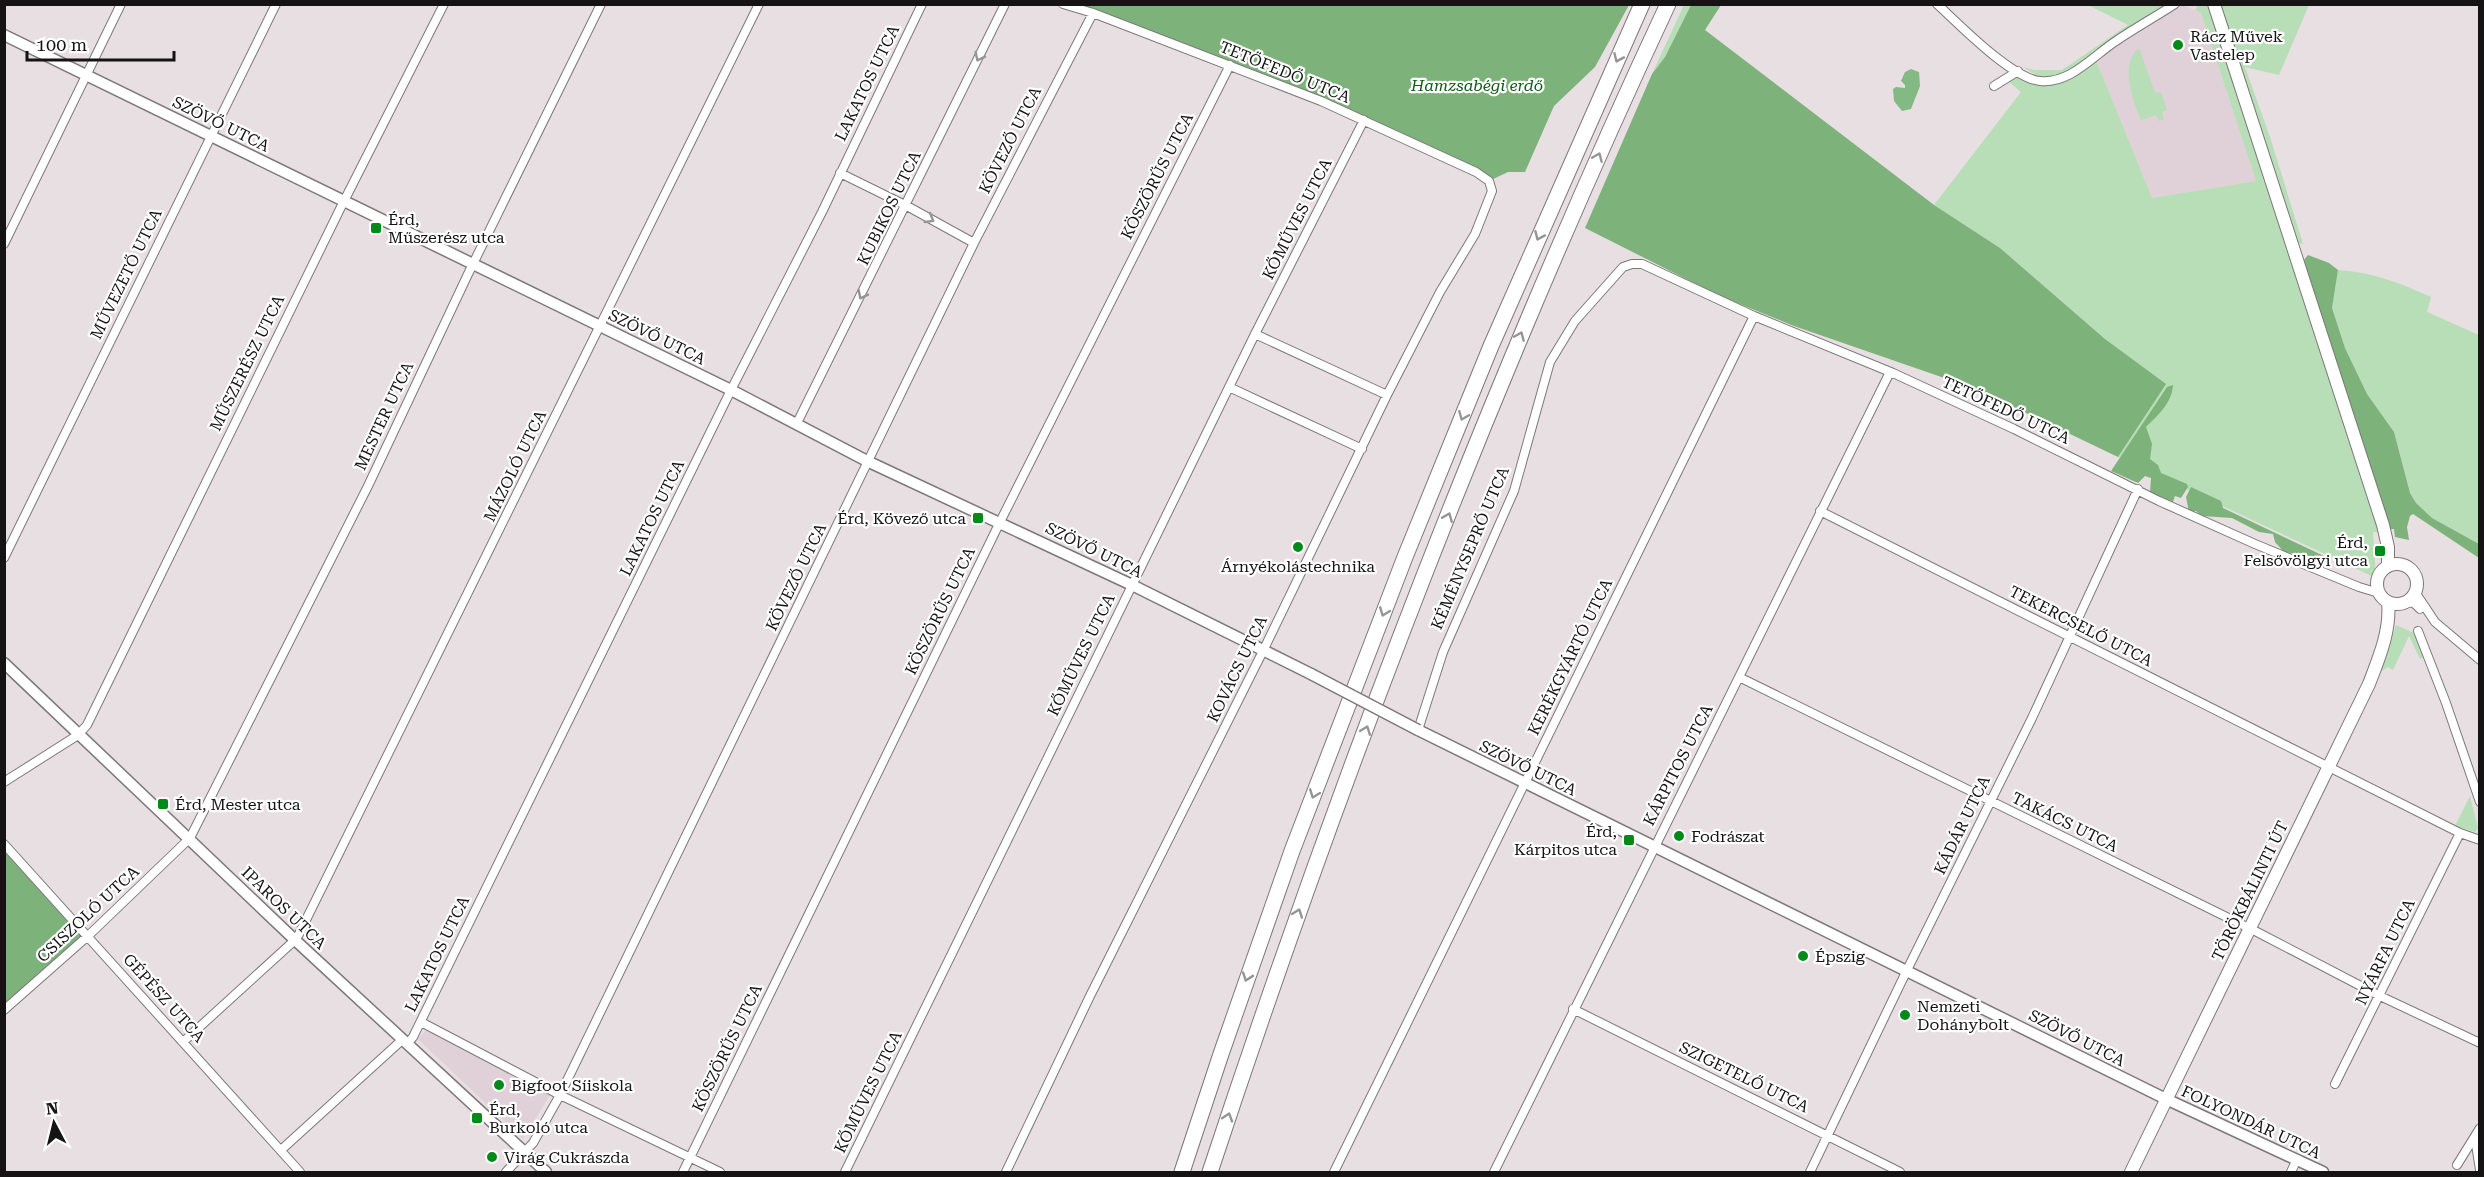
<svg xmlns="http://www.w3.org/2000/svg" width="2484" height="1177" font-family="'Roboto Serif',serif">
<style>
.built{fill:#e0d0d7}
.green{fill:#b7deb6}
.forest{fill:#7db27b}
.water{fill:#83b982}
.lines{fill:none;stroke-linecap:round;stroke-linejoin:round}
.minor-casing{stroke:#7e777a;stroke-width:10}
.tertiary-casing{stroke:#7e777a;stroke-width:13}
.secondary-casing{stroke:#7e777a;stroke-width:14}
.motorway-casing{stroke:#7e777a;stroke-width:17}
.minor{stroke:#fff;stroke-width:8}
.tertiary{stroke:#fff;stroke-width:10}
.secondary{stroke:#fff;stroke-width:12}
.motorway{stroke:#fff;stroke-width:15}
.tertiary-bridge-casing{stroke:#7e777a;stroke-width:13;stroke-linecap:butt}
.tertiary-bridge{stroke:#fff;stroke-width:10}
.oneway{stroke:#969595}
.poi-dot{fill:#008a17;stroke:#fff;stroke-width:2}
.labels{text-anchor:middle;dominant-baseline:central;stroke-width:4.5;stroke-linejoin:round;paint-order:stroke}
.poi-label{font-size:16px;fill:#161314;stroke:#fff;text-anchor:start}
.street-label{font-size:16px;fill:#161314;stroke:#fff}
.park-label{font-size:16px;font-style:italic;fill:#0d5b14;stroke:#fff}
</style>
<rect width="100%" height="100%" fill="#e7dfe2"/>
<path class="built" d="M2183,5L2201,13L2256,181L2152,198L2096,60Z
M426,1030L550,1095L523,1139L418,1039Z"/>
<path class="green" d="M1684,5H1691L1665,57L1652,74Z
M2088,5H2170C2147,20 2071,76 2049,77C2039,78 2032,72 2023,67L2034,70H2062L2128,25Z
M2198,5H2206L2210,11L2376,522L2378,532H2373L2376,578L2118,457L2165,384L2105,339L2000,248L1934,205L2021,92L2009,82V79L2020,77L2042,85L2096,60L2152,198L2256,181L2201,13L2195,10Z
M2219,5H2309L2279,75L2245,67L2270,137L2303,244L2296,243Z
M2139,48L2155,92L2161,93L2167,110L2162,112L2164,119L2159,121L2156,115L2141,120C2133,102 2119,62 2139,48Z
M2338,270C2371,272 2401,283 2431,297L2427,312L2479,335V544L2432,518L2416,503L2410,493L2394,432L2367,394L2345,348L2332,308Z
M2396,625L2414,633L2424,657L2420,659L2409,636L2393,670L2388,667L2380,672Z
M2470,796L2478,828L2475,832L2455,826Z"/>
<path class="forest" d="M1075,4L1629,5L1595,67L1554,106L1525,172H1508L1489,181L1364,120Z
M1691,5H1721L1705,30L1934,205L2000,248L2105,339L2166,384L2118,457L1976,389L1794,326L1720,296L1585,228L1652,74L1665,57Z
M2308,255L2329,263L2338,270L2332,308L2345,348L2367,394L2394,432L2410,493L2416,503L2432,518L2479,544V558L2413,514L2410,516L2407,527L2409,540L2395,537L2394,529H2388L2308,279L2304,260Z
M2173,385C2172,403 2158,415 2146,427L2152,444L2150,459L2158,465L2161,473L2187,484L2188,487L2181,498L2175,496L2172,504L2150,492L2151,478L2145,476L2138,483L2111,471L2167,387Z
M2191,487L2221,501L2223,508L2324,556L2323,558L2284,552L2275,542L2273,534L2259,532L2232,518L2202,516L2196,511L2189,512L2186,497Z
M4,850L83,936L4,1005Z"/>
<path class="water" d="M1911,69L1919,72L1920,86L1911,109L1902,111L1894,101L1893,89L1896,87L1905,88V85L1901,81L1905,72Z"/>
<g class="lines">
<defs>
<path id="minor" d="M1937,4C1959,24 2011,78 2040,81C2070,84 2093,56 2116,41C2135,28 2155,17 2175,4
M1994,86L2018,71
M840,173L907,206L974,243
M4,244L121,4
M1255,334L1387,395
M1229,387L1362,449
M797,423L1005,4
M1820,511L2460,833L2480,840
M4,558L276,4
M2415,592L2435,622L2480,660
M2407,602L2414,603L2420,609
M2418,631L2446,703L2480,802
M1739,677L2257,932L2380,996L2480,1043
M1418,730L1443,652L1514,491L1550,362L1575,321L1623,267L1632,264H1642L1754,316L1893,373L2014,429L2159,501L2255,544L2359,587L2379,593
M4,782L78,735L87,725L340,209L444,4
M4,844L300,1172
M1573,1009L1900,1172
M4,1010L89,935L190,838L368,486L469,272L601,4
M421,1022L560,1095L720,1172
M183,1042L295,940L299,934L759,4
M407,1044L413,1037L731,390L822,212L922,4
M2335,1084L2460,833
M2475,1138L2480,1170
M281,1150L402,1040
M2457,1165L2480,1128
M506,1172L533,1143L560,1095L974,243L1093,13
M683,1172L1000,522L1230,65
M845,1172L1255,334L1364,120
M1006,1172L1090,996L1264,649L1387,395L1440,292L1475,234L1492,191L1489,181L1476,172L1321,101L1093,13L1063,4
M1334,1172L1754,316
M1494,1172L1890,372
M1810,1172L1907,970L2032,718L2138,489
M2291,1172L2297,1159"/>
<path id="tertiary" d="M4,35L731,390L869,462L1132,585L1311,674
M4,663L295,940L546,1172
M1418,730L2166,1099L2323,1172"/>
<path id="secondary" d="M2214,4L2383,525L2388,547V566
M2377 584a20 20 0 1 1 40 0a20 20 0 1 1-40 0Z
M2131,1172L2369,684C2379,658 2391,630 2388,602"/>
<path id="motorway" d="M1182,1172L1221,1054L1292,851L1405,557L1491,346L1642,4
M1210,1172C1341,775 1491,383 1668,4"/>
</defs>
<use href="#minor" class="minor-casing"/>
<use href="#tertiary" class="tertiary-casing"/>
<use href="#secondary" class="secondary-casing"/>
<use href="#motorway" class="motorway-casing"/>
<use href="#minor" class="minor"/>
<use href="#tertiary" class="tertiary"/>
<use href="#secondary" class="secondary"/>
<use href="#motorway" class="motorway"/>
<defs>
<path id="tertiary-bridge" d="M1311,674L1418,730"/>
</defs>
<use href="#tertiary-bridge" class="tertiary-bridge-casing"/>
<use href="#tertiary-bridge" class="tertiary-bridge"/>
</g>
<defs><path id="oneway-chevron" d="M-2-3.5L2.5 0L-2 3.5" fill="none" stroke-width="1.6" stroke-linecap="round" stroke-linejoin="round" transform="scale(1.5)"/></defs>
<g class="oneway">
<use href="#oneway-chevron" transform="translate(979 57) rotate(116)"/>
<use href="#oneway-chevron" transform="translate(1618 58) rotate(114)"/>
<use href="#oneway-chevron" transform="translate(1598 157) rotate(-67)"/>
<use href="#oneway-chevron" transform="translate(930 219) rotate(30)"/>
<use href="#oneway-chevron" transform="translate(1539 236) rotate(114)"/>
<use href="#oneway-chevron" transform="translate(862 295) rotate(117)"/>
<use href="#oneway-chevron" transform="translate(1520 336) rotate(-67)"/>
<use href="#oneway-chevron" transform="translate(1463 416) rotate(112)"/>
<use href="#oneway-chevron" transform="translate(1448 517) rotate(-68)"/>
<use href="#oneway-chevron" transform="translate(1384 612) rotate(111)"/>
<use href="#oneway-chevron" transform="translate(1366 730) rotate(-69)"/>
<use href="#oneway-chevron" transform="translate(1314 794) rotate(111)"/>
<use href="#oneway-chevron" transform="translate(1298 913) rotate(-70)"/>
<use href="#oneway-chevron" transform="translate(1247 977) rotate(109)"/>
<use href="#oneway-chevron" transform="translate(1228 1117) rotate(-72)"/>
</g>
<g class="poi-dot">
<circle cx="2178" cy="45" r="6"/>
<rect x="370" y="222" width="12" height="12" rx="3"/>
<rect x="972" y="512" width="12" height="12" rx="3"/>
<circle cx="1298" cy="547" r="6"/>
<rect x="2374" y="545" width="12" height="12" rx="3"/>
<rect x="157" y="798" width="12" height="12" rx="3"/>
<circle cx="1679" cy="836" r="6"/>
<rect x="1623" y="834" width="12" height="12" rx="3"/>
<circle cx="1803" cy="956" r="6"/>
<circle cx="1905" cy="1015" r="6"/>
<circle cx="499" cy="1085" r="6"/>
<rect x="471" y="1112" width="12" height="12" rx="3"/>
<circle cx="492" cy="1157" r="6"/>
</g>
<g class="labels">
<g class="poi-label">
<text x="2190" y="36">Rácz Művek<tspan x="2190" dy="18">Vastelep</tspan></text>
<text x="388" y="219">Érd,<tspan x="388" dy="18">Műszerész utca</tspan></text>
<text x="966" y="518" text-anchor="end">Érd, Kövező utca</text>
<text x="2368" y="542" text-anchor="end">Érd,<tspan x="2368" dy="18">Felsővölgyi utca</tspan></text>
<text x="1298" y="566" text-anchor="middle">Árnyékolástechnika</text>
<text x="175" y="804">Érd, Mester utca</text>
<text x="1617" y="831" text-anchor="end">Érd,<tspan x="1617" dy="18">Kárpitos utca</tspan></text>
<text x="1691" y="836">Fodrászat</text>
<text x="1815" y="956">Épszig</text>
<text x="1917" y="1006">Nemzeti<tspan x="1917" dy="18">Dohánybolt</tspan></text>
<text x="511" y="1085">Bigfoot Síiskola</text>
<text x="489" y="1109">Érd,<tspan x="489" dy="18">Burkoló utca</tspan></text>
<text x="504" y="1157">Virág Cukrászda</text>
</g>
<g class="street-label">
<text transform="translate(1285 72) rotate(22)">TETŐFEDŐ UTCA</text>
<text transform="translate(867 83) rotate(-64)">LAKATOS UTCA</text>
<text transform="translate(221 124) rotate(26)">SZÖVŐ UTCA</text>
<text transform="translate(1010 140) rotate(-63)">KÖVEZŐ UTCA</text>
<text transform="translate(1157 176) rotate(-63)">KÖSZÖRŰS UTCA</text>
<text transform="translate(889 208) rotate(-64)">KUBIKOS UTCA</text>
<text transform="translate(1297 219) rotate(-63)">KŐMŰVES UTCA</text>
<text transform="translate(126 274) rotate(-64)">MŰVEZETŐ UTCA</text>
<text transform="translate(657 337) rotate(26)">SZÖVŐ UTCA</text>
<text transform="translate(247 363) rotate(-64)">MŰSZERÉSZ UTCA</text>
<text transform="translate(2006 410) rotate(25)">TETŐFEDŐ UTCA</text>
<text transform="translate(384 416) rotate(-65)">MESTER UTCA</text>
<text transform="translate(515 466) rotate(-64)">MÁZOLÓ UTCA</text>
<text transform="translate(652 518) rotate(-64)">LAKATOS UTCA</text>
<text transform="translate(1470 548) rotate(-67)">KÉMÉNYSEPRŐ UTCA</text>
<text transform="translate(1094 550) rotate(26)">SZÖVŐ UTCA</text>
<text transform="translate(796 577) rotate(-64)">KÖVEZŐ UTCA</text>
<text transform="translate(940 611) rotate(-64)">KÖSZÖRŰS UTCA</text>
<text transform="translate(2081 626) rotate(27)">TEKERCSELŐ UTCA</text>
<text transform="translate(1081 655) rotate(-64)">KŐMŰVES UTCA</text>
<text transform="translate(1570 657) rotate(-64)">KERÉKGYÁRTÓ UTCA</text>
<text transform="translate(1237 669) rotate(-64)">KOVÁCS UTCA</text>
<text transform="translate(1678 765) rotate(-63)">KÁRPITOS UTCA</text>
<text transform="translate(1528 768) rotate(26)">SZÖVŐ UTCA</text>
<text transform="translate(2065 822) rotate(26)">TAKÁCS UTCA</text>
<text transform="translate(1962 825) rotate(-64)">KÁDÁR UTCA</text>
<text transform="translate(2250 891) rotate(-64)">TÖRÖKBÁLINTI ÚT</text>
<text transform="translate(284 908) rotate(44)">IPAROS UTCA</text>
<text transform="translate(88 914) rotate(-43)">CSISZOLÓ UTCA</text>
<text transform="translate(2385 952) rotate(-64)">NYÁRFA UTCA</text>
<text transform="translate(437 954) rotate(-64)">LAKATOS UTCA</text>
<text transform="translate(164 998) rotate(48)">GÉPÉSZ UTCA</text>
<text transform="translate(2077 1038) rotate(27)">SZÖVŐ UTCA</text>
<text transform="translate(727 1048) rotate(-64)">KÖSZÖRŰS UTCA</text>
<text transform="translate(1744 1077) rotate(26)">SZIGETELŐ UTCA</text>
<text transform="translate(868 1092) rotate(-64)">KŐMŰVES UTCA</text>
<text transform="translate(2251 1122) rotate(25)">FOLYONDÁR UTCA</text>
</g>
<g class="park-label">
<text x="1477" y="85">Hamzsabégi erdő</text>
</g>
</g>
<rect width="2484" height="1177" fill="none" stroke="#161314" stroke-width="12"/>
<g transform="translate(54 1123) rotate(353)" stroke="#ffffff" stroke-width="4.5" paint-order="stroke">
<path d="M0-4.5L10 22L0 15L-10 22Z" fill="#161314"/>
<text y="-9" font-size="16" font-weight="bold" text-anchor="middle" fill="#161314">N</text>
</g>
<path d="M27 51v9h147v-9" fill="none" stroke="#161314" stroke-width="3"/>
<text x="36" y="51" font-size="18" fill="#161314" stroke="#ffffff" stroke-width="4.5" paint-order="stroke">100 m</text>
</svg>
